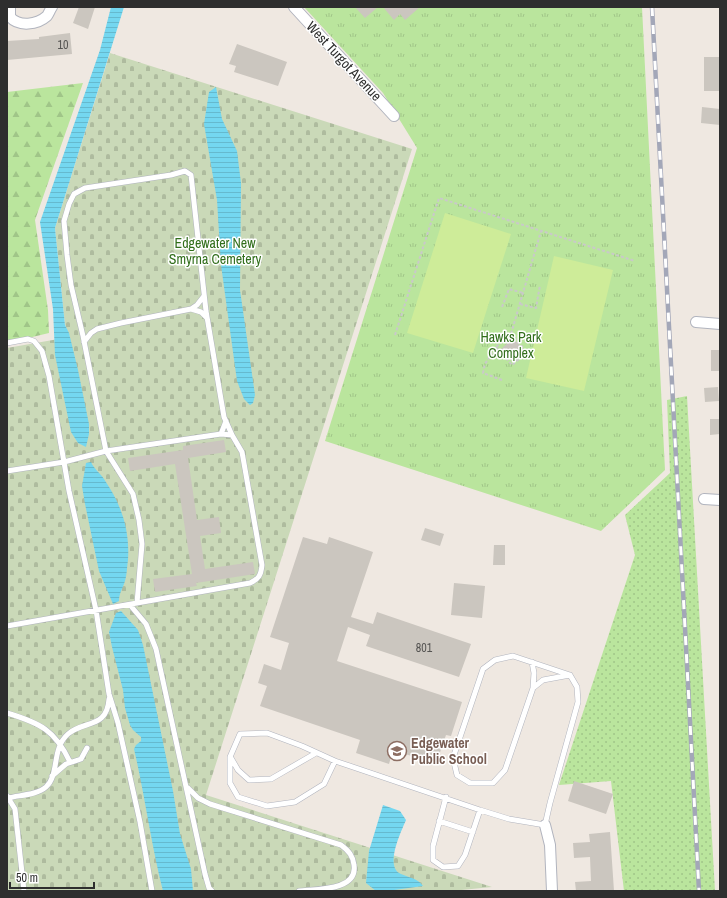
<svg xmlns="http://www.w3.org/2000/svg" width="727" height="898" font-family="'Archivo Narrow',sans-serif">
<style>
.grass{fill:url(#grass-dots)}
.forest{fill:url(#forest-firs)}
.cemetery{fill:url(#cemetery-stones)}
.park{fill:url(#park-tufts)}
.pitch{fill:#ceec99}
.water{fill:url(#water-rules)}
.building{fill:#cbc6bf}
.lines{fill:none;stroke-linecap:round;stroke-linejoin:round}
.lane-casing{stroke:#b1b4be;stroke-width:6}
.street-casing{stroke:#b1b4be;stroke-width:12}
.path{stroke:#c9c9c9;stroke-width:2;stroke-dasharray:3 2;stroke-linecap:butt}
.lane{stroke:#fff;stroke-width:5}
.street{stroke:#fff;stroke-width:10}
.rail-casing{stroke:#a3a7b8;stroke-width:4.5}
.rail{stroke:#fff;stroke-width:3;stroke-dasharray:9;stroke-linecap:butt}
.labels{text-anchor:middle;dominant-baseline:central;stroke-width:3;stroke-linejoin:round;paint-order:stroke}
.number-label{font-size:12px;fill:#555452}
.street-label{font-size:14px;fill:#2e2e2e;stroke:#fff}
.park-label{font-size:14px;fill:#316e1b;stroke:#fff}
.education-label{font-size:14px;font-weight:bold;fill:#785e54;stroke:#fff;text-anchor:start}
</style>
<defs>
<pattern id="grass-dots" width="8" height="8" patternUnits="userSpaceOnUse"><rect width="8" height="8" fill="#bae59d"/><path d="M2 2h.1M6 6h.1" fill="none" stroke="#a0c588" stroke-width="1.8" stroke-linecap="round"/></pattern>
<pattern id="forest-firs" width="22" height="20" patternUnits="userSpaceOnUse"><rect width="22" height="20" fill="#bae59d"/><path d="M5 1l3.5 6h-7zM16 11l3.5 6h-7z" fill="#a0c588"/></pattern>
<pattern id="cemetery-stones" width="16" height="16" patternUnits="userSpaceOnUse"><rect width="16" height="16" fill="#cad9b8"/><path d="M2 7V4a2 2 0 0 1 4 0v3zM10 15v-3a2 2 0 0 1 4 0v3z" fill="#aebb9e"/></pattern>
<pattern id="park-tufts" width="24" height="20" patternUnits="userSpaceOnUse"><rect width="24" height="20" fill="#bae59d"/><path d="M3 7l-1-3M5 7V3M7 7l1-3M15 17l-1-3M17 17v-4M19 17l1-3" fill="none" stroke="#a0c588"/></pattern>
<pattern id="water-rules" width="6" height="5" patternUnits="userSpaceOnUse"><rect width="6" height="5" fill="#74d7f0"/><path d="M0 2.5h6" fill="none" stroke="#65b9ce"/></pattern>
</defs>
<rect width="100%" height="100%" fill="#efe8e1"/>
<path class="grass" d="M687,396L715,891H624L611,781L559,785L635,555L625,515L670,473L667,400Z"/>
<path class="forest" d="M83,83L35,220L48,310L49,333L7,343V92Z"/>
<path class="cemetery" d="M110,53L412,149L206,795L492,887L451,891H7V348L70,337L65,325L55,228Z"/>
<path class="park" d="M304,7H642L665,470L601,531L325,441L417,148L383,93Z"/>
<path class="pitch" d="M445,213L511,234L473,353L407,333Z
M554,256L613,270L584,391L526,378Z"/>
<path class="water" d="M111,7H124L55,228L65,325L69,333L78,370L89,424V434L86,447L78,443L71,432L55,355L53,309L40,222L100,50Z
M216,87L222,119L237,151L241,183L240,290L255,395L253,403L250,405L244,399L237,381L221,265L217,200L204,124L209,92Z
M91,462C94,469 100,473 104,479C121,504 130,529 128,560C127,566 127,575 125,581C123,588 119,593 119,601L113,604L99,571L85,504L82,486L86,463Z
M121,611L138,630L143,645L173,791L180,834L191,869L193,891H163C151,844 145,796 134,749L136,745L141,741V737L133,730L130,725L125,708L123,690L112,647L109,632L116,613Z
M383,805L400,811L406,820C401,832 384,867 401,874C410,878 417,878 423,886L387,891H376L366,883L369,851Z"/>
<path class="building" d="M79,7H95L88,29L73,23Z
M355,7H378L365,18Z
M383,7H420L405,20L400,14L394,20Z
M70,33L72,54L7,60V41L39,39V37Z
M237,44L287,62L278,86L234,72L236,66L229,64Z
M704,57H720V91H704Z
M702,107L720,109V125L701,123Z
M513,338L525,351L513,362L501,349Z
M711,350H720V371H711Z
M718,387L719,401L705,402L704,388Z
M710,419H720V434L710,435Z
M224,440L226,452L188,458L197,520L219,517L221,533L200,536L205,569L253,562L255,574L196,583L197,586L155,592L153,579L192,574L175,464L130,471L128,458L183,450V446Z
M425,528L444,534L440,546L421,540Z
M303,537L327,544L329,537L373,552L351,617L373,624L377,612L471,644L459,677L366,646L370,635L348,627L337,661L462,702L451,736L446,735L436,764L393,750L389,764L356,753L360,740L260,706L267,686L258,683L264,664L281,670L289,643L270,637Z
M494,545H505V565H493Z
M454,583L485,586L482,618L451,615Z
M574,781L613,794L606,814L568,801Z
M610,832L614,891H576L575,882L591,881L590,857L574,858L573,843L590,842L589,834Z"/>
<g class="lines">
<defs>
<path id="lane" d="M191,309L201,312L207,318
M84,342L91,333L97,329L121,323L191,309L197,305L204,296
M7,343L28,339L34,341L42,351L49,376L69,491L96,610L109,694L118,723L140,822L152,891
M221,434L226,421
M7,471L64,462L106,451L221,434L232,435
M130,605L146,624L156,649L205,874L209,888L212,891
M7,626L250,583C259,579 261,575 262,565L242,452L232,435L224,417L206,311L191,175L185,171L171,175L85,188L74,194L69,204L64,221L67,255L71,285L83,336L106,451L133,494L139,520L142,544L137,603
M532,662L534,673L533,688
M7,713C40,723 55,730 70,762
M231,758L238,770L249,780L271,779L316,753
M335,761L324,784L295,802L267,806L238,797L230,783V757L240,734L267,733L302,746L335,761L480,810L509,819L545,825L550,803L578,702L577,687L570,675L513,656L495,660L483,669L453,758L457,775L470,783H493L505,770L533,688L543,680L570,675
M52,776L66,764L81,759L87,748
M188,788L198,798L210,804L341,845C349,851 353,856 354,865C358,891 316,889 299,891
M7,796L15,809L24,891
M446,797L433,846V860L443,867L458,866L465,855L480,810
M8,798C20,795 37,795 46,787C60,774 51,749 68,734C84,720 107,729 109,699
M439,821L473,832"/>
<path id="street" d="M10,7V17C19,27 37,25 47,16C49,13 50,10 52,7
M294,7L394,116
M696,322L720,324
M704,499L720,500
M545,825L550,845L552,891"/>
</defs>
<use href="#lane" class="lane-casing"/>
<use href="#street" class="street-casing"/>
<path class="path" d="M520,304L536,308L540,285
M502,307L509,289L523,293
M395,335L439,198L635,261
M496,347L512,365L527,352L511,334
M502,380L483,373L485,364L496,347L511,334L541,231"/>
<use href="#lane" class="lane"/>
<use href="#street" class="street"/>
<defs>
<path id="rail" d="M652,7L699,891"/>
</defs>
<use href="#rail" class="rail-casing"/>
<use href="#rail" class="rail"/>
</g>
<defs>
<symbol id="school-ring" viewBox="-11 -11 22 22"><circle r="9.5" fill="#fff" stroke="#8d6e63" stroke-width="1.5"/><path d="M0-5L7-2L0 1L-7-2ZM-4 1L0 2.5L4 1V4Q0 6-4 4Z" fill="#8d6e63"/></symbol>
</defs>
<g fill-rule="evenodd">
<use href="#school-ring" x="386" y="740" width="22" height="22"/>
</g>
<g class="labels">
<g class="number-label">
<text x="63" y="45">10</text>
<text x="424" y="648">801</text>
</g>
<g class="street-label">
<text transform="translate(344 61) rotate(47)">West Turgot Avenue</text>
</g>
<g class="park-label">
<text x="215" y="243">Edgewater New<tspan x="215" dy="16">Smyrna Cemetery</tspan></text>
<text x="511" y="337">Hawks Park<tspan x="511" dy="16">Complex</tspan></text>
</g>
<g class="education-label">
<text x="411" y="743">Edgewater<tspan x="411" dy="16">Public School</tspan></text>
</g>
</g>
<rect width="727" height="898" fill="none" stroke="#2e2e2e" stroke-width="16"/>
<path d="M10 882v6h84v-6" fill="none" stroke="#2e2e2e" stroke-width="2"/>
<text x="16" y="882" font-size="12" fill="#2e2e2e" stroke="#ffffff" stroke-width="3" paint-order="stroke">50 m</text>
</svg>
